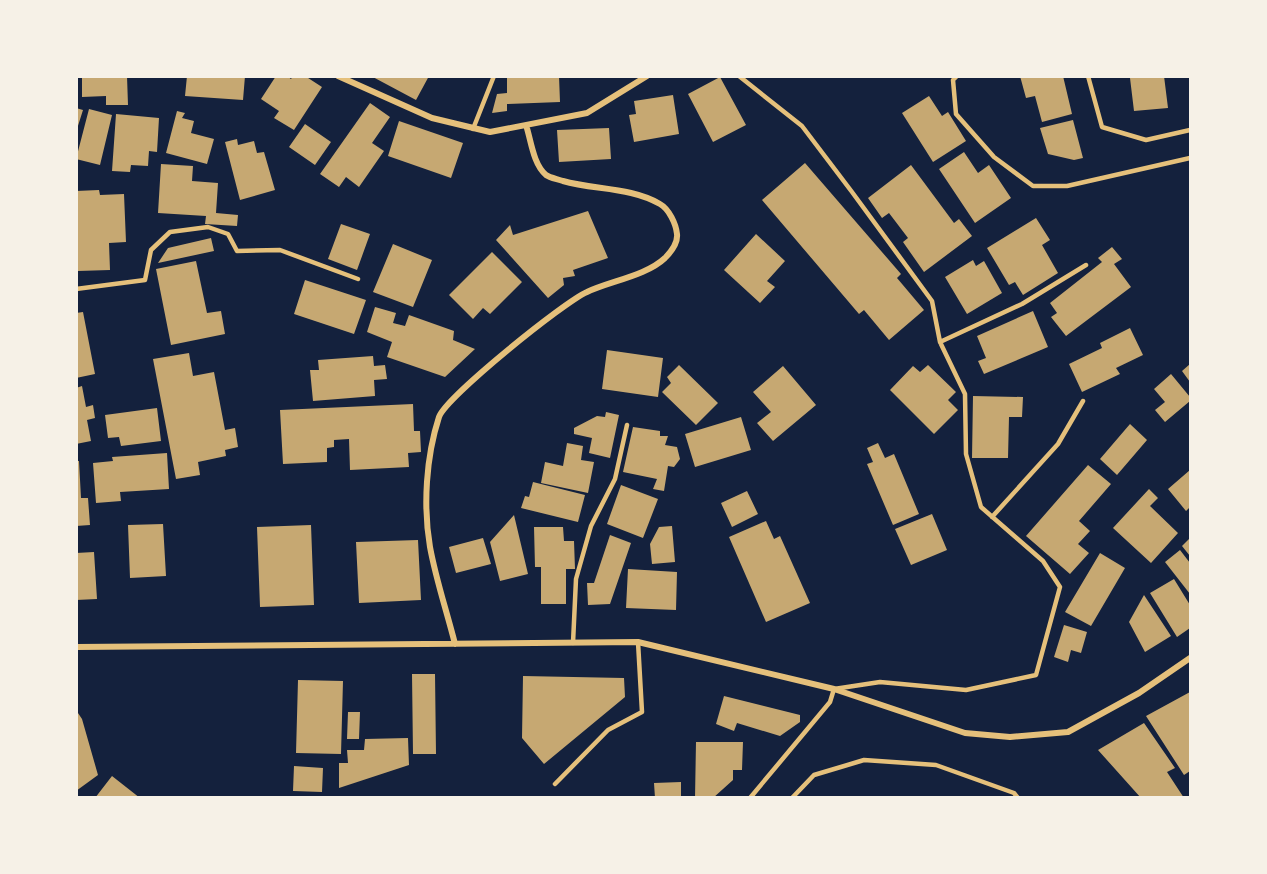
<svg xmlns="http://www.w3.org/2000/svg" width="1267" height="874" font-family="Roboto,sans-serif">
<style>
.building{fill:#c6a872}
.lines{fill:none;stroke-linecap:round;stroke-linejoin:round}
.service{stroke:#e5c07b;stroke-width:4.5}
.minor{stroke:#e5c07b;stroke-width:6}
</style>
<rect width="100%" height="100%" fill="#14213d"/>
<path class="building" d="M82,76H127L128,105H106V96L82,97Z
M187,76H245L243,100L185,96Z
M276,76H287L291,79L293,76H305L322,87L294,130L274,118L279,111L261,99Z
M371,76H429L416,100Z
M507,76H559L560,102L507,104V111L492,113L497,94L507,93Z
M1020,76H1063L1072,114L1042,122L1035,96L1026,98Z
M1141,76H1164L1168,108L1134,111L1130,78Z
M720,77L746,125L713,142L688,94Z
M673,95L679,134L634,142L629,115L636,114L634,101Z
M929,96L942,116L948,112L966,141L933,162L902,113Z
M370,103L390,117L372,143L384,151L359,187L346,177L339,187L320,174Z
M76,108L83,110L77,129H76Z
M89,109L112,115L100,165L76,159Z
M177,111L185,113L182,118L194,121L191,133L214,139L207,164L166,153Z
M116,114L159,118L157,152L149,151L148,166L131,165L130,172L112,171Z
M1073,120L1083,158L1074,160L1048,154L1040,128Z
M399,121L463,143L451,178L388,156Z
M305,124L331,142L315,165L289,147Z
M609,128L611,159L559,162L557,130Z
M237,139L238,145L254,141L257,153L264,152L275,190L240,200L225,142Z
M964,152L978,173L989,165L1011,198L975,223L939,169Z
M805,163L901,274L897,278L924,310L889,340L864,310L859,314L762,200Z
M161,164L193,166L192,181L218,183L216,213L238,215L237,226L205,224L206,216L158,213Z
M911,165L954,223L959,219L972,236L924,272L903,242L908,238L889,213L882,218L868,198Z
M99,190L100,195L124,194L126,242L109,243L110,270L78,271L76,191Z
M588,211L608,258L573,270L575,276L563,278L564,285L548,298L496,240L510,225L513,235Z
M1036,218L1050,240L1042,245L1058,273L1023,295L1015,282L1009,285L987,248Z
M341,224L370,234L357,270L328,259Z
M756,234L785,261L767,281L775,287L760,303L724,270Z
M211,238L214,251L158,263L168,248Z
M393,244L432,260L413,307L373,292Z
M1112,247L1122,259L1114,264L1131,287L1066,336L1051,317L1057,313L1050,303L1102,262L1098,258Z
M492,252L522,282L490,314L483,308L473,319L449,295Z
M973,260L976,266L984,261L1002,293L967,314L945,277Z
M196,261L207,313L221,311L225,334L171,345L156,269Z
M305,280L366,300L354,334L294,314Z
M375,307L396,313L393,323L405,326L409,315L454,331L453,340L475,349L445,377L387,357L392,342L367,332Z
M1033,311L1048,347L984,374L978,361L986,358L977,336Z
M83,312L95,374L76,378V313Z
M1130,328L1143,355L1116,368L1120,374L1082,392L1069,364L1102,348L1100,343Z
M607,350L663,358L658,397L602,389Z
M189,353L193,376L214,372L225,430L235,428L238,447L225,450L226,456L198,462L200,475L176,479L153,359Z
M373,356L374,366L385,365L387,379L374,380L375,396L313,401L310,370H319L318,360Z
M1190,364V382L1182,371Z
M679,365L718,403L696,425L662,392L671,383L667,377Z
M928,365L956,392L948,400L958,410L934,434L890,390L913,366L920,372Z
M783,366L816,405L773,441L757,423L771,412L753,392Z
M1171,374L1190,397V401L1165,422L1155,410L1165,402L1154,389Z
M82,386L86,407L93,405L95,418L87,420L91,441L76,444V388Z
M973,396L1023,397L1022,417H1009L1008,458H972Z
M413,404L414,431H420L421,452L408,453L409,467L350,470L349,439L334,440V447L327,448V462L283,464L280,410Z
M157,408L161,441L121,446L119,437L108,438L105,415Z
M606,412L619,415L610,458L589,453L592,438L574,434V428L597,416L605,417Z
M741,417L751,450L695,467L685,434Z
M1130,424L1147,440L1117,475L1100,459Z
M633,427L660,431V436H668L665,445L677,447L680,459L674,467L668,466L664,491L653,489L657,479L623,472Z
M567,443L583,446L581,460L594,462L588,493L541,483L545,462L563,466Z
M878,443L885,458L894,454L919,514L893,525L867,464L873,462L867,448Z
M167,453L169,489L120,492L121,501L96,503L93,463L113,461L112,457Z
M76,461H79L81,498H88L90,525L76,526Z
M1088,465L1111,484L1079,521L1090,531L1078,544L1089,553L1070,574L1026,536Z
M1190,470V507L1186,511L1168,489Z
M533,482L585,495L578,522L521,508L525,496L529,497Z
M621,485L658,499L643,538L607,524Z
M1149,489L1158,498L1150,506L1178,533L1151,563L1113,528Z
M747,491L758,514L732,527L721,503Z
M932,514L947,550L911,565L895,529Z
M514,515L528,574L500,581L490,542Z
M766,521L774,539L780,536L810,603L766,622L729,537Z
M163,524L166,576L130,578L128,525Z
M311,525L314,605L260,607L257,527Z
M672,526L675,562L652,564L650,544L659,527Z
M534,527H563L564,541H574L575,569H566V604H541V567H535Z
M610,535L631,543L610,604L588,605L587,583H594Z
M483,538L491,564L456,573L449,547Z
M1190,538V556L1182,546Z
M418,540L421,600L359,603L356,542Z
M1180,550L1190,563V594L1165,562Z
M94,552L97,599L76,600V553Z
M1100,553L1125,568L1091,626L1065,612Z
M628,569L677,572L676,610L626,608Z
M1174,579L1190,605V628L1177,637L1150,593Z
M1144,595L1171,636L1145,652L1129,622Z
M1064,625L1087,632L1081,653L1071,650L1068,662L1054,657Z
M412,674H435L436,754H413Z
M523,676L624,678L625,697L544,764L522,738Z
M298,680L343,681L341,754L296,753Z
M1190,692V771L1184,775L1146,716Z
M724,696L800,715V722L780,736L737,723L734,731L716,724Z
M76,710L82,719L98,775L76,791Z
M348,712H360L359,739H347Z
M1144,723L1175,768L1167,772L1184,798H1141L1098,750Z
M408,738L409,765L339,788V763H348L347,750H364L365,739Z
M696,742H743L742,770H733V780L713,798H695Z
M294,766L323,768L322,792L293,791Z
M112,776L140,798H95Z
M681,782V798H655L654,783Z"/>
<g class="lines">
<path class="service" d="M739,76L802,126L852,192L932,301L940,342
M957,76L953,80L956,114L994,157L1033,186H1067L1190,158
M1088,76L1102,127L1146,140L1190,130
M473,129L494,76
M76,289L145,280L151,250L170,232L208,227L228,234L237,251L280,250L358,279
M992,517L1058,444L1083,401
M573,643L576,579L591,526L615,479L627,425
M555,784L608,730L642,712L638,642
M750,798L830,702L834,689L880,682L966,690L1036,675L1060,587L1043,561L981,507L966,454L965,394L940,342L1022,304L1086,265
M792,798L814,775L864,760L936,765L1014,793L1018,798"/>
<path class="minor" d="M338,76L432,118L490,132L587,113L647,76
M455,644C447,612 436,580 430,547C423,506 426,457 439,417C446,397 564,302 587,292C610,281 646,276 665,258C671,252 678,243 677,234C676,224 669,209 660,204C631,187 594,190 563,181C558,179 550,178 546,175C533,164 531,140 526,125
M76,647L638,642L834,689L965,733L1010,737L1068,732L1139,693L1190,658"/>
</g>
<rect width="1267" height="874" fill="none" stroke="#f6f1e7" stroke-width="156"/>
</svg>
